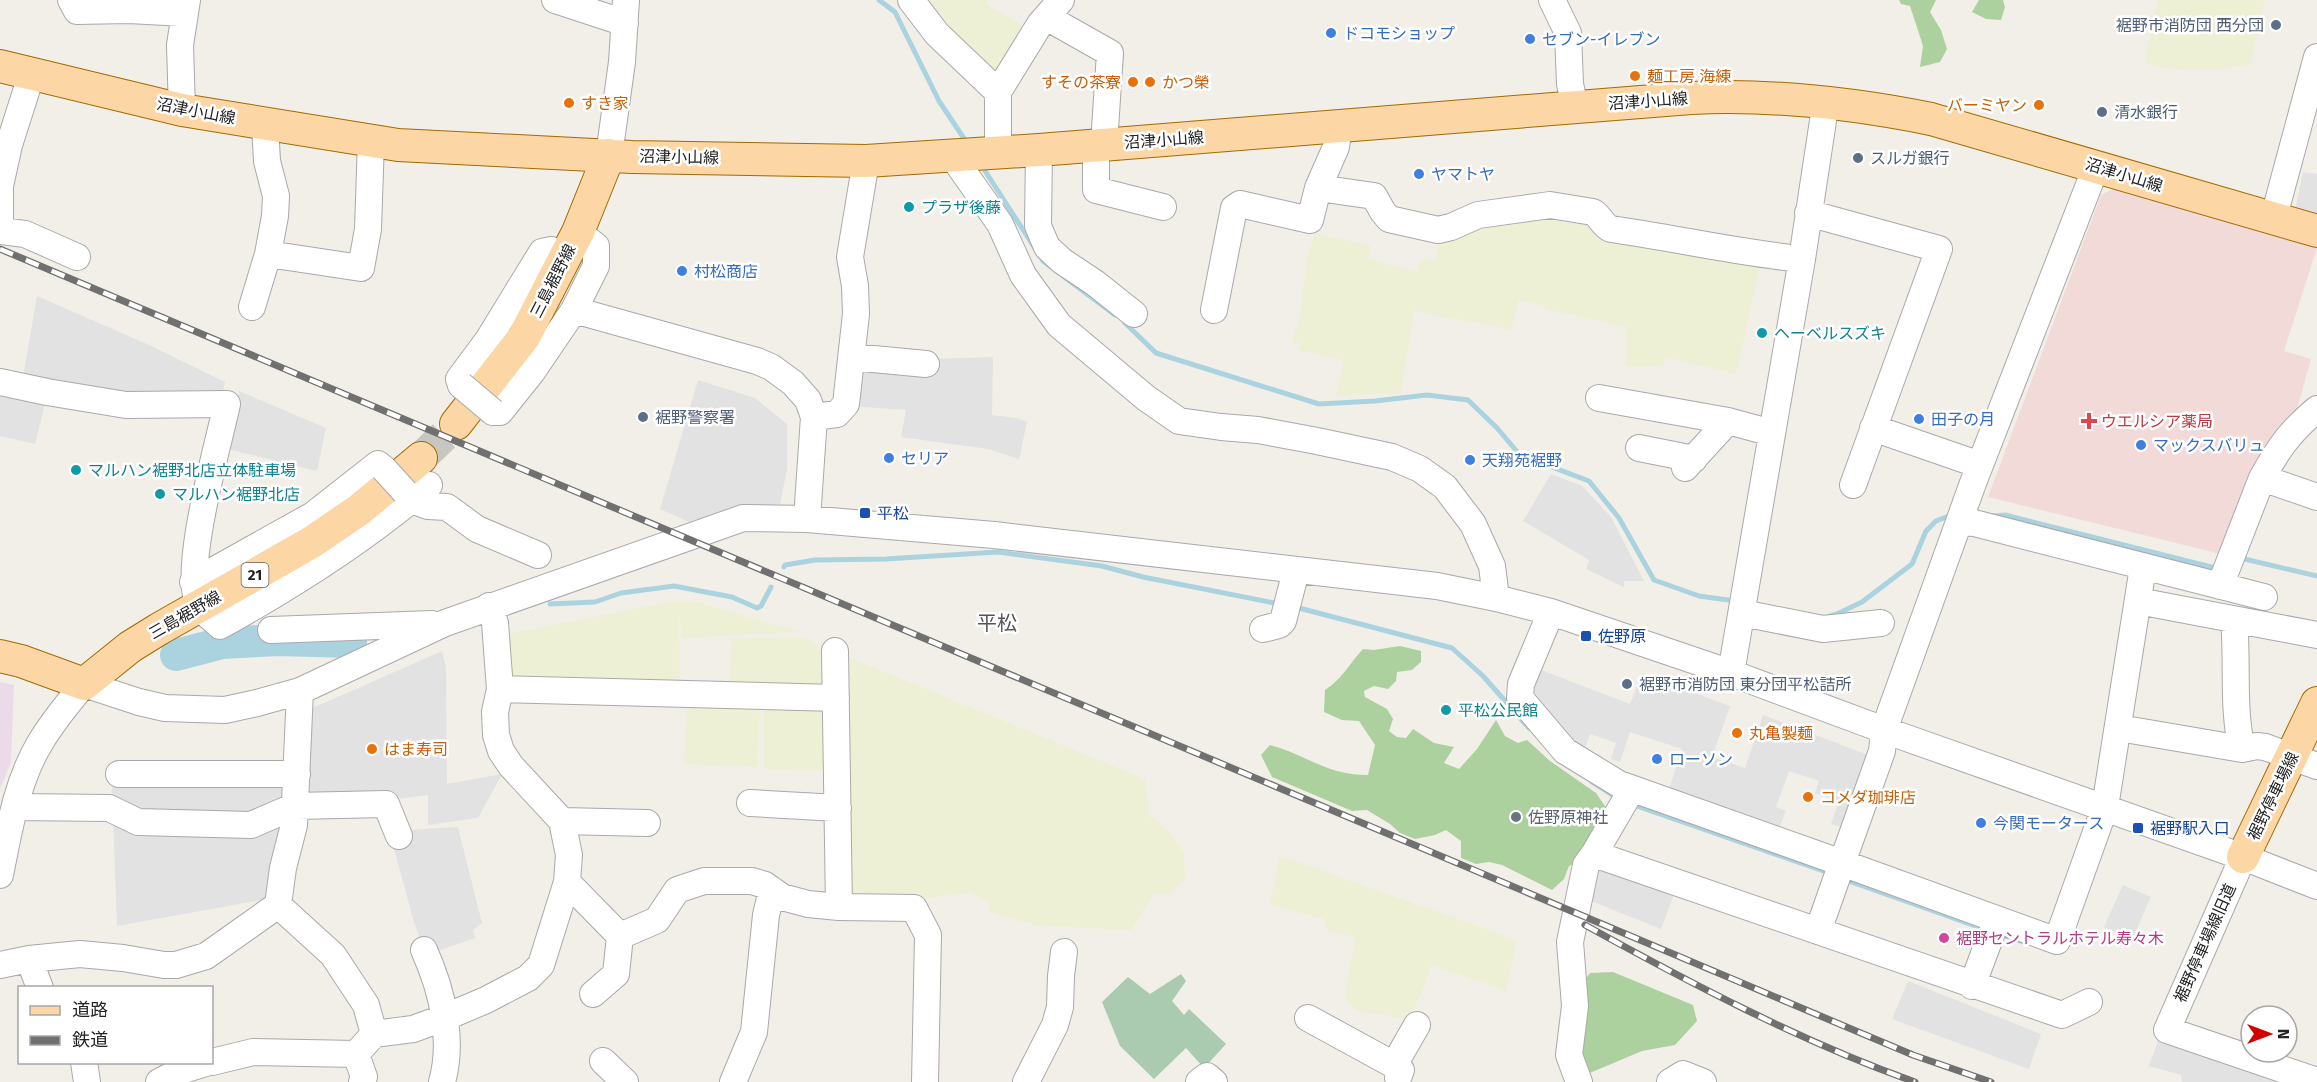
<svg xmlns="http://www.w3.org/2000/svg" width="2317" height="1082" font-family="'Fira Sans','Noto Sans JP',sans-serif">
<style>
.commercial{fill:#f2dad9}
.industrial{fill:#ebdbe8}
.farmland{fill:#eef0d5}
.forest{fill:#add19e}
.cemetery{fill:#aacbaf}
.parking{fill:#e2e2e2}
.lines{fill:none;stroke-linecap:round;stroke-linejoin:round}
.stream{stroke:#aad3df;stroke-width:5}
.river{stroke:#aad3df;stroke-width:32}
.major-tunnel{stroke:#c8c6c1;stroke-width:32;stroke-dasharray:32 16;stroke-linecap:butt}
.minor-casing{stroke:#a9a9a9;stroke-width:28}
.major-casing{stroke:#a06b00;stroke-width:34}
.minor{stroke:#fff;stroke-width:26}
.major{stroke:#fcd6a4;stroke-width:32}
.rail-casing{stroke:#707070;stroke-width:7}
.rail{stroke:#fff;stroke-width:4.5;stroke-dasharray:14;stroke-linecap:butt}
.minor-bridge-casing{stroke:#a9a9a9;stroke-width:28;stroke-linecap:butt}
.minor-bridge{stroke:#fff;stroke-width:26}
.service-dot{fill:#5c6f8a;stroke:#fff;stroke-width:2}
.shop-dot{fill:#3f7fe0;stroke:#fff;stroke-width:2}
.food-dot{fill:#e8710a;stroke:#fff;stroke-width:2}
.culture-dot{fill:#0f9aa8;stroke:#fff;stroke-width:2}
.health-dot{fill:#e0444e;stroke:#fff;stroke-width:2}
.transit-dot{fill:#1a4fb4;stroke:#fff;stroke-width:2}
.worship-dot{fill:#6b7280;stroke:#fff;stroke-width:2}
.hotel-dot{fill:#d1479c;stroke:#fff;stroke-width:2}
.labels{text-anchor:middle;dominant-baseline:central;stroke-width:5;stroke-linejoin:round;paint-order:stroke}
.shield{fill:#fff;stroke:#646464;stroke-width:1.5}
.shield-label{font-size:15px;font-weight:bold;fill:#222}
.service-label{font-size:16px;fill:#4e5e75;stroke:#fff;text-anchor:start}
.shop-label{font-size:16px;fill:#366cbe;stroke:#fff;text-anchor:start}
.food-label{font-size:16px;fill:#c56008;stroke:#fff;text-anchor:start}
.street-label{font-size:16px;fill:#222;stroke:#fff}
.culture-label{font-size:16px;fill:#0d838f;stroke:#fff;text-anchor:start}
.health-label{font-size:16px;fill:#be3a42;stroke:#fff;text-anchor:start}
.transit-label{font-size:16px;fill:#164399;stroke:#fff;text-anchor:start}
.worship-label{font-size:16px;fill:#5b616d;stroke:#fff;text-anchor:start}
.hotel-label{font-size:16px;fill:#b23c85;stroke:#fff;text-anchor:start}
.quarter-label{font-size:20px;fill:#555;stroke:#fff}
</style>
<rect width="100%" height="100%" fill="#f2efe9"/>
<path class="commercial" d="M2115,188L2317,248L2284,351L2311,359L2292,427L2225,555L1988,497L2101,195Z"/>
<path class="industrial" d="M0,682L14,685L11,762L0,789Z"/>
<path class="farmland" d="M924,0H987L986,4L1027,28L1000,77L976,64Z
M2158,0H2265L2251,64L2219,70H2187L2156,67L2144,62Z
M1546,208L1761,262L1736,374L1666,357L1664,366L1626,367V327L1545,309V306L1519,300L1511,330L1414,311L1401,393L1336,396L1344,361L1299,350L1300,344L1292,343L1301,311L1306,261L1315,233L1371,246L1368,259L1417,272L1420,259L1432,261L1438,259V237Z
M679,600V602H698L800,632L682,638L679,614L680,683L510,680L506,634Z
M804,637L826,650L828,686L729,688L731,639Z
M844,655L1145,779L1149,815L1170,832L1184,853L1185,879L1168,895L1155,893L1131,930L1039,926L995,914L990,911L988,903L971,892L922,899L847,897Z
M687,707L760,710L757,767L684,764Z
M764,709L826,710V771L764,769Z
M1279,858H1287L1517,940L1506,991L1432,965L1410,1020L1355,1010L1344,998L1355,937L1326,930L1324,919L1270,905Z"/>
<path class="forest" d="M1899,0H1936L1930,12L1941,30L1947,49L1940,62L1920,67L1923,46L1910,6L1901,4Z
M1979,0H2003L2005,7L2001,20L1986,19L1972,12Z
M1400,646L1421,651V662L1412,670L1397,672L1396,681L1388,689L1374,686L1364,691L1365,697L1387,709L1393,719L1389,731L1397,737L1406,738L1413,729L1434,743L1454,747L1444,763L1459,769L1477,749L1496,720L1505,736L1518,743L1527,740L1550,761L1596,793L1607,809L1584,859L1569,866L1564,879L1552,890L1502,865L1489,862L1476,864L1461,858V841L1446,830L1435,835L1415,839L1400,833L1390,824L1367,810L1352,811L1272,777L1261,755L1270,745C1307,755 1326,775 1368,775L1375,745L1359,721L1342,720L1324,712L1325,690C1343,678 1349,664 1363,649L1374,650Z
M1613,972L1693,1005L1697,1021L1675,1045L1642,1051L1585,1075L1579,1057L1582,984L1590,973Z"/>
<path class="cemetery" d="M1181,974L1186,981L1172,1001L1184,1015L1189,1009L1226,1044L1204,1068L1186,1048L1154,1079L1120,1046L1102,1002L1128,977L1150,994Z"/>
<path class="parking" d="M2303,172L2317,174V219L2295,210Z
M37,296L149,345L225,382L221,399L127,402L22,383Z
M993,357L992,415L1016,418L1027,422L1019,459L988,449L901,437L906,410L850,406L855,361Z
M698,380L755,398L787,424V469L780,504L732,509L689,522L660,509Z
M239,391L326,428L317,471L227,449Z
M0,392L45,404L35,444L0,436Z
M1551,474L1582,486L1611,517L1644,581H1624V587L1586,569L1589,560L1523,521Z
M442,651L446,667L447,784L502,774L478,818L428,825V795L387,800L305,799L306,711Z
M1536,668L1630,704L1642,673L1730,706L1712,757L1745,768L1763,715L1871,756L1845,828L1831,824L1839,801L1815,793L1819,781L1789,771L1776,807L1786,811L1777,833L1667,795L1682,749L1630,732L1620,762L1611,759L1616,743L1590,734L1583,753L1527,694Z
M290,785L272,898L117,926L112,787Z
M458,827L482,923L473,930L475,938L426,955L414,922L389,831Z
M1601,861L1676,889L1661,929L1586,899Z
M2123,885L2151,897L2132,940L2104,927Z
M1908,981L2041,1034L2029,1069L1892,1019Z
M2160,1035L2302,1082H2182L2181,1075L2149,1066Z"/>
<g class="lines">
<path class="stream" d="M879,0L895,12L939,101L967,143
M982,166L1043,261L1051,267
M1063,276L1115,315
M1125,323L1156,353L1319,404L1375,401L1427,395L1468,400L1497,428L1520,455L1589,481L1619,518L1654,580L1699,596L1735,601
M1993,516L2005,515L2219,569
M2240,558L2317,576
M784,567L785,565L815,560L886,559L998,552L1102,566L1143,577L1280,604
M550,604L595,602L621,593L674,586L732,597L757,608L761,606L771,587
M1295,607L1452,648L1483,676L1529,728
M1830,616L1837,614L1862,602L1912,564L1926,531L1936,521L1954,514
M1592,782L1617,798
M1631,804L1832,874
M1843,879L1984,929
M1999,934L2023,942"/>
<path class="river" d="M176,655L222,643L278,640L351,642"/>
<path class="major-tunnel" d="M421,458L456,424"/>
<defs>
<path id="minor" d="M71,0L77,11L129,10L184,13
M555,0L625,23
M911,0L937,34L998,92V151
M1552,0L1568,33L1570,84L1575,107
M1048,18L1110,53L1104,144
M998,92L1040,24L1061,0
M182,110L180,45L187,0
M1339,126L1336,147L1318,188L1374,196L1383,212L1389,219L1438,230L1451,227L1478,215L1550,205L1593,212C1601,217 1602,225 1611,229C1675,238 1738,253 1802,259
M1096,145V190L1163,207
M1039,150L1038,226L1047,247L1062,261L1095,283L1134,314
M609,155L622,62L626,0
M953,157L1000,224L1023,275L1059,325L1146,398L1179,421L1221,427L1258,430L1317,441L1392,457L1420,469L1445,487L1473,524L1492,566L1496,598
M1808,213L1939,249L1853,485
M0,219V186L9,145L32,73
M2273,220L2317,57
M0,231L25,234L77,257
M268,254L361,268L368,229L371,141
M252,307L268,254L275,216L276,196L267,161L265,125
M574,310L757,361L771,367L793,383L808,400L814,417L807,519
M1214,310L1234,208L1240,204L1310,220L1318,188
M852,357L926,364
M0,382L47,392L126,405L227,404C219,442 180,577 200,607C205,614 214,620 220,626C294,585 365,540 429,485
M461,385L459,379L488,340L542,252L551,250L567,258
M1599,398L1728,421L1772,433
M493,412H500L532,372L574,310L596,266V246L578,232
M814,417L837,414L846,404L856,314L855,286L850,257L866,161
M1873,428L1980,465
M1639,448L1694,459
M1685,468L1728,421
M2262,478C2280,446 2289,433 2317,409
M405,492L411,500L428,506L447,507L477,529L538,555
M1959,522L1974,523L2264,597
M193,582L313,515L378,464L384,469
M2220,586L2262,478L2317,497
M2138,601L2317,635
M1551,612L1521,684L1520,698L1565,751L1619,784L1842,863L1882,751L1884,730L1973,483L2096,167
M1742,613L1823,629L1881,623
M2234,620C2238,663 2232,707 2242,749
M1263,629L1279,625L1283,621L1296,571
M271,630L432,624
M835,651L839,907
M1731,673L1802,259L1826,101
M500,689L836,698
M2119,728L2242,749L2257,746L2265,747L2317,766
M119,774H297
M1632,789L1594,854L2062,1015L2089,1002
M750,803L838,808
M15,807L109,808L138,822L251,825L295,806L386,804L399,836
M562,821L647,823
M2243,857L2167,1030L2317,1081
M0,875C9,831 16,783 40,743C53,721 68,703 84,684L139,702L165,708L225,710L257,703L300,691L445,623L743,518L807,519L994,535L1437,586L1496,598L1551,612L1731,673L1884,730L2243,857L2317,886
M567,882L620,936L657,920L677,890L704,881H752L765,885L782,897L808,904L839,907L914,908L928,935L925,1082
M278,905L283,868L294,825L300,691
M1818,931L1842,863L2057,941L2105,807L2143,567
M424,950C442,990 454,1039 442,1082
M29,959L40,988
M0,965L29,959L80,954L123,958L164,965H176L206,956L278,905L333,955L366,1005L374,1034L356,1054L253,1052L212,1062
M1972,986L1997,919
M593,994L616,974L620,936
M1308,1018L1394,1065
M374,1034L413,1029L446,1017L486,1000L528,978L541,965L567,882L569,855L562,821L511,766L501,751L496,735L495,712L500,689L495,623L489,606
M356,1054L364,1077L362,1082
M603,1061L625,1082
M84,1062L87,1082
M1398,1078L1401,1070L1394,1065L1417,1025
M159,1082L180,1071L209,1062
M733,1082L754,1032L766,915L772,890
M1026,1082L1055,1025L1060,1007L1061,976L1064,952
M1199,1082L1207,1076L1214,1082
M1579,1082L1569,1055L1575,1006L1570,942L1586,865L1594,854
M1670,1082L1683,1074L1703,1082"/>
<path id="major" d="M0,66L182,110L398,145L632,157L866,161L1039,150L1691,98C1772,94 1851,103 1931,119L2317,231
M456,424L524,337L578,232L609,155
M0,656L21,661L84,684L130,647L159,629L312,542L359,510L421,458
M2243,857L2317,703"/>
</defs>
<use href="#minor" class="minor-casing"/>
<use href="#major" class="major-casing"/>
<use href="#minor" class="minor"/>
<use href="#major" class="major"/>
<defs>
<path id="rail" d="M0,249L1913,1055L1991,1082
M1585,925C1692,984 1800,1041 1915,1082"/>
</defs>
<use href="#rail" class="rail-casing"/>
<use href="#rail" class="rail"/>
<defs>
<path id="minor-bridge" d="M461,385L493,412
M384,469L405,492"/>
</defs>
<use href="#minor-bridge" class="minor-bridge-casing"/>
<use href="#minor-bridge" class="minor-bridge"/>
</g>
<g class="service-dot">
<circle cx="2276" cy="25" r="6"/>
<circle cx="2102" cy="112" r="6"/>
<circle cx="1858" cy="158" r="6"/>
<circle cx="643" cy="417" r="6"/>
<circle cx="1627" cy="684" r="6"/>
</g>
<g class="shop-dot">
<circle cx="1331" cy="33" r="6"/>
<circle cx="1530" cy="39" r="6"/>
<circle cx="1419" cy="174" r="6"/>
<circle cx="682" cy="271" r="6"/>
<circle cx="1919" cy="419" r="6"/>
<circle cx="2141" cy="445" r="6"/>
<circle cx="889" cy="458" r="6"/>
<circle cx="1470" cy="460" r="6"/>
<circle cx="1657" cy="759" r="6"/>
<circle cx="1981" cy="823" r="6"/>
</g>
<g class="food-dot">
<circle cx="1635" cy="76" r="6"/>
<circle cx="1133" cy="82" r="6"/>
<circle cx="1150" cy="82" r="6"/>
<circle cx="569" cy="103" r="6"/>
<circle cx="2039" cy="105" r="6"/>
<circle cx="1737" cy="733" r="6"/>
<circle cx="372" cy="749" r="6"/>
<circle cx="1808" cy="797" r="6"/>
</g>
<g class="culture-dot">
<circle cx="909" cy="207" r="6"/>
<circle cx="1762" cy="333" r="6"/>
<circle cx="76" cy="470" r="6"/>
<circle cx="160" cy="494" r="6"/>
<circle cx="1446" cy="710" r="6"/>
</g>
<path class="health-dot" d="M2086 412h6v6h6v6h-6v6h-6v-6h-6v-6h6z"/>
<g class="transit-dot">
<rect x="859" y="507" width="12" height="12" rx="3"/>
<rect x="1580" y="630" width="12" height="12" rx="3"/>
<rect x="2132" y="822" width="12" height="12" rx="3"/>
</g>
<circle class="worship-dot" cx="1516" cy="817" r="6"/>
<circle class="hotel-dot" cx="1944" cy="938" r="6"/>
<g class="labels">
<rect class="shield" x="241.5" y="563" width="27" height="24" rx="4.5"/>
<g class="shield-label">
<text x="255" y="575">21</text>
</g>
<g class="service-label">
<text x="2264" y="25" text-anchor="end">裾野市消防団 西分団</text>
<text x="2114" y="112">清水銀行</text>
<text x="1870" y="158">スルガ銀行</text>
<text x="655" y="417">裾野警察署</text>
<text x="1639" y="684">裾野市消防団 東分団平松詰所</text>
</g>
<g class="shop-label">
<text x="1343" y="33">ドコモショップ</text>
<text x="1542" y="39">セブン-イレブン</text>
<text x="1431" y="174">ヤマトヤ</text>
<text x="694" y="271">村松商店</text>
<text x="1931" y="419">田子の月</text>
<text x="2153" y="445">マックスバリュ</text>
<text x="901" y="458">セリア</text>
<text x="1482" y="460">天翔苑裾野</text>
<text x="1669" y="759">ローソン</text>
<text x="1993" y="823">今関モータース</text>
</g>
<g class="food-label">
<text x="1647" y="76">麺工房 海練</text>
<text x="1121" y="82" text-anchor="end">すその茶寮</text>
<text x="1162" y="82">かつ榮</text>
<text x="581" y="103">すき家</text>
<text x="2027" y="105" text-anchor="end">バーミヤン</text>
<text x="1749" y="733">丸亀製麺</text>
<text x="384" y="749">はま寿司</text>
<text x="1820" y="797">コメダ珈琲店</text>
</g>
<g class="street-label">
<text transform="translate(1648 101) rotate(-4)">沼津小山線</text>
<text transform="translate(196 111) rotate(11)">沼津小山線</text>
<text transform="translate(1164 140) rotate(-4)">沼津小山線</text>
<text transform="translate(679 157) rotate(1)">沼津小山線</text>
<text transform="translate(2124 175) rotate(17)">沼津小山線</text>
<text transform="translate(553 281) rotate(-63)">三島裾野線</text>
<text transform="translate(185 615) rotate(-30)">三島裾野線</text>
<text transform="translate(2273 796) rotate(-64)">裾野停車場線</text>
<text transform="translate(2205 943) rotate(-66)">裾野停車場線旧道</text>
</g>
<g class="culture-label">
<text x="921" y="207">プラザ後藤</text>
<text x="1774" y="333">ヘーベルスズキ</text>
<text x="88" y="470">マルハン裾野北店立体駐車場</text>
<text x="172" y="494">マルハン裾野北店</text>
<text x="1458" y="710">平松公民館</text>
</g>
<g class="health-label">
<text x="2101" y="421">ウエルシア薬局</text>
</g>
<g class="transit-label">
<text x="877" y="513">平松</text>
<text x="1598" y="636">佐野原</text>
<text x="2150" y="828">裾野駅入口</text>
</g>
<g class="worship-label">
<text x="1528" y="817">佐野原神社</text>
</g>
<g class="hotel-label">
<text x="1956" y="938">裾野セントラルホテル寿々木</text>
</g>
<g class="quarter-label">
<text x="997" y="623">平松</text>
</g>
</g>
<rect x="18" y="986" width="195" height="78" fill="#ffffff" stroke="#a7a7a7" stroke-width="1.5"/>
<rect x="30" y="1006" width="30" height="9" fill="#fcd6a4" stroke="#a7a7a7" stroke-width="1.5"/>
<text x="72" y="1016" font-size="18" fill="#222222">道路</text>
<rect x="30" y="1036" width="30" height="9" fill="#707070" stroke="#a7a7a7" stroke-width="1.5"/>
<text x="72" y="1046" font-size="18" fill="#222222">鉄道</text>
<g transform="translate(2269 1034) rotate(90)"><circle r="28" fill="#ffffff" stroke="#a7a7a7" stroke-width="1.5"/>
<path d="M0-4.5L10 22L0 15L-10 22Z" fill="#d40000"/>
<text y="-9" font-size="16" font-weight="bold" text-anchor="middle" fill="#222222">N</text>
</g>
</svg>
